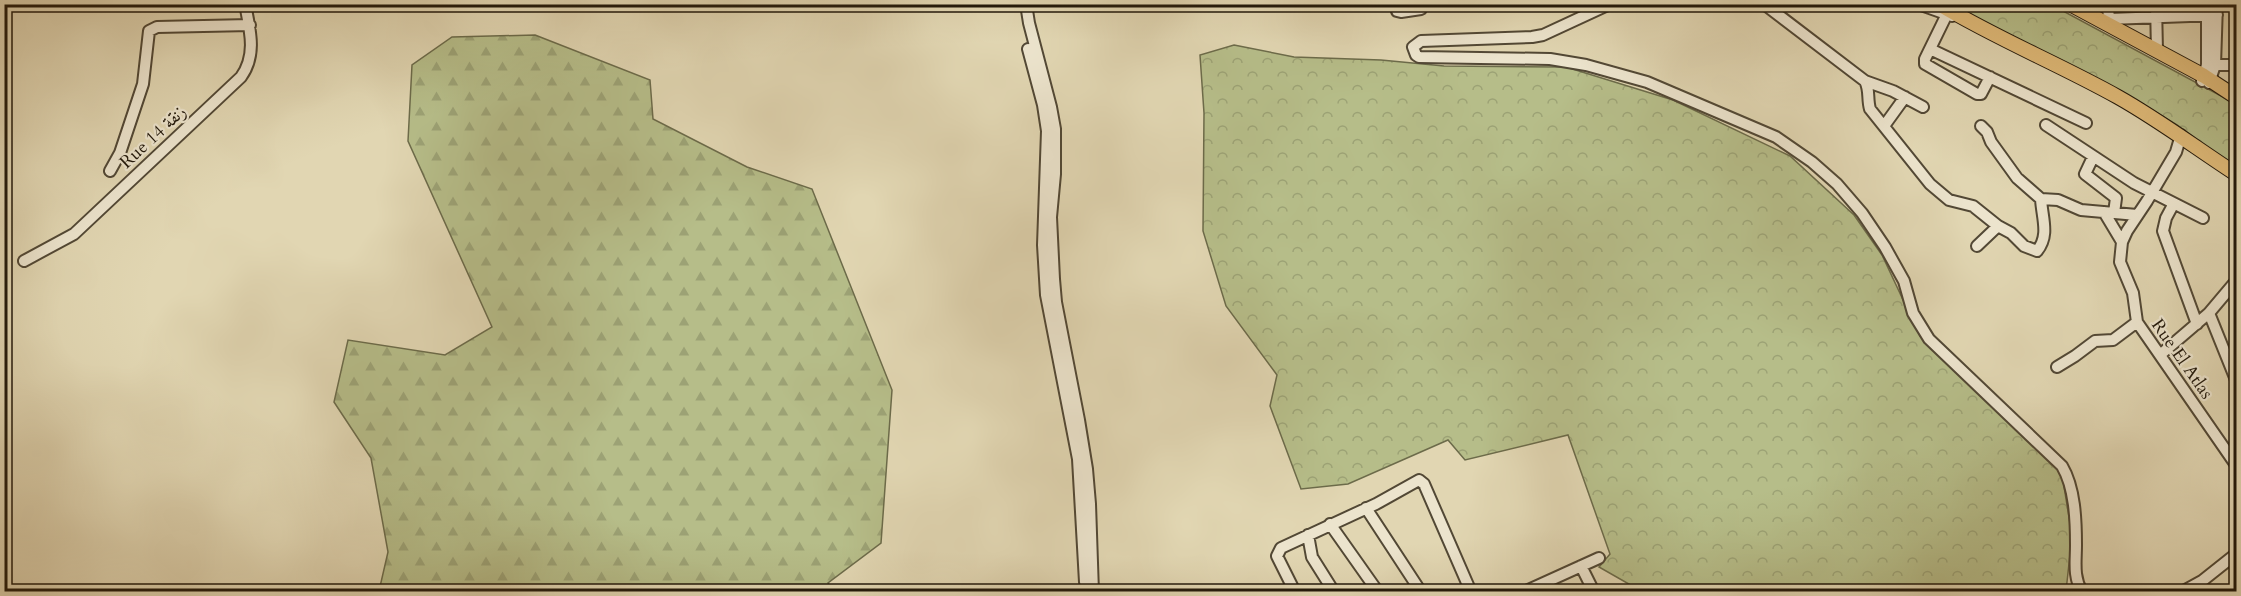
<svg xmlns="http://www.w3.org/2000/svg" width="2241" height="596" font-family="Cardo,Amiri,serif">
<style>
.forest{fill:url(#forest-firs);stroke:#6c6b4a;stroke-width:1.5}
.park{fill:url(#park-crowns);stroke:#6c6b4a;stroke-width:1.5}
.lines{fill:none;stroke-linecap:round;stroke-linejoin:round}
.minor-casing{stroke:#524835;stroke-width:14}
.major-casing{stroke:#22190b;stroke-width:16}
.minor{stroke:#ece4cd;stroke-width:10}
.major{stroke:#e0bb79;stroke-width:14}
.labels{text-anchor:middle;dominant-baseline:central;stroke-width:4.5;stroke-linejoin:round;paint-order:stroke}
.street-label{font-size:18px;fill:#22190b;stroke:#ece4cd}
</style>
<defs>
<pattern id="forest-firs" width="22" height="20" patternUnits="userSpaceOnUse" patternTransform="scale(1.5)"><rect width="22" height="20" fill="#b6bd89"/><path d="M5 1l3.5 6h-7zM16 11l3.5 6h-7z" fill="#9ca275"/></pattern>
<pattern id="park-crowns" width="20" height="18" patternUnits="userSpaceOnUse" patternTransform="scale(1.5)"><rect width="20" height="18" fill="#b6bd89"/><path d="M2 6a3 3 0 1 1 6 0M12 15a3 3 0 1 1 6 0" fill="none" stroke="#9ca275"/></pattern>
</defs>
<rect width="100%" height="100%" fill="#e1d6b2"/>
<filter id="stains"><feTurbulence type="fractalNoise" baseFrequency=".00333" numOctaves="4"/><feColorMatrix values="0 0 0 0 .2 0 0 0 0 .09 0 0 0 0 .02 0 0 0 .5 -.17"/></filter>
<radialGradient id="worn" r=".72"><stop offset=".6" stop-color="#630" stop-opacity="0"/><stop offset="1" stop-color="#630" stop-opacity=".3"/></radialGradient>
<path class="forest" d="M535,35L650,80L653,119L747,167L812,189L892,390L881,543L828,583L833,591H379L388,552L371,458L334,402L348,340L445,355L492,327L408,141L412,65L452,37Z"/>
<path class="park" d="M1949,5H2052L2236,104V168L2177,125L2127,95Z
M1234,45L1294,57L1381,60L1444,66L1566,67L1673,100L1790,156L1854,215L1882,255L1920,336L2019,426L2062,474L2072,536L2066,591H1641L1599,567L1610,554L1568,435L1465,460L1448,440L1348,484L1301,489L1270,406L1277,375L1226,306L1203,231L1204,113L1200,55Z"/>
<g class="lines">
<defs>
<path id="minor" d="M1026,4L1029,23L1051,107L1055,129V174L1051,217L1054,279L1056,302L1079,420L1087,469L1090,504L1093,592
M1395,4L1397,11L1401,12L1421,9L1423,4
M1610,4L1543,35L1532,37L1421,41L1413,47L1416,55L1419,57L1550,59L1586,65L1647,82L1776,137L1812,162L1837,184L1862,213L1885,247L1904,281L1913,313L1929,339L2062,466C2075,488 2076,520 2076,545C2076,562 2073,576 2082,592
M1764,4L1865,81C1870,90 1867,99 1870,109L1930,184L1949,200L1973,206L1998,226L2011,233L2024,246L2037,251C2050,235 2042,218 2041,199
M1918,4L1952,16
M2108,4L2109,24
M2156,4L2157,51
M1947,14L1925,59V64L1977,94H1981L1990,77
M2109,19L2217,15
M1028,49L1043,105L1047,131L1043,245L1046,295L1078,459L1085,582
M1930,49L2086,123
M2210,65H2236
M1865,81L1893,91L1923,107
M2202,81L2207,65V4
M2209,83L2215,65L2217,4
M2046,125L2134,183L2203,218
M1884,126L1905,97
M1981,126L1987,132L1991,142L2017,178L2041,199L2058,200L2081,210L2137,215
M2181,135L2176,152L2147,201L2127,231L2122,242L2120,262L2133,293L2137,322L2236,465
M2093,157L2085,174L2116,198L2114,213
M110,171L120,153L143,84L149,31L157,27L250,25
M2173,205L2166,218L2163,231L2197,324
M2104,212L2122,242
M1977,246L1998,226
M24,261L74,234L241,77C257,55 250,30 245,4
M2209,313L2236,380
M2160,355L2209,313L2236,281
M2057,367L2075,356L2095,341L2113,340L2137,322
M1366,508L1421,592
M1330,524L1378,592
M1308,535L1312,557L1334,592
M1581,566L1594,592
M1295,592L1277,556L1281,548L1376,504L1419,480L1424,484L1471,592
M1524,592L1599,558
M2182,592L2202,581L2236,554
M2231,592L2236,587"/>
<path id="major" d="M1939,4C1997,39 2059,64 2118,97C2159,120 2196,148 2236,174
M2070,4L2204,76L2236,97"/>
</defs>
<use href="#minor" class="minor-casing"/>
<use href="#major" class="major-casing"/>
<use href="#minor" class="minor"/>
<use href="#major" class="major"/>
</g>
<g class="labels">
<g class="street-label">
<text transform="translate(153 137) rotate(-43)">Rue 14 زنقة</text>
<text transform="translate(2182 359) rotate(55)">Rue El Atlas</text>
</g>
</g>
<rect width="2241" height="596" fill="none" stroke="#e1d6b2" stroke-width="24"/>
<rect x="6" y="6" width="2229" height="584" fill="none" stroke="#22190b" stroke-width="3"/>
<rect x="12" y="12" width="2217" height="572" fill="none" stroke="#22190b" stroke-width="1.5"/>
<rect width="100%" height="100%" filter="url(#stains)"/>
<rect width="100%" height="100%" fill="url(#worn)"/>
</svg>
